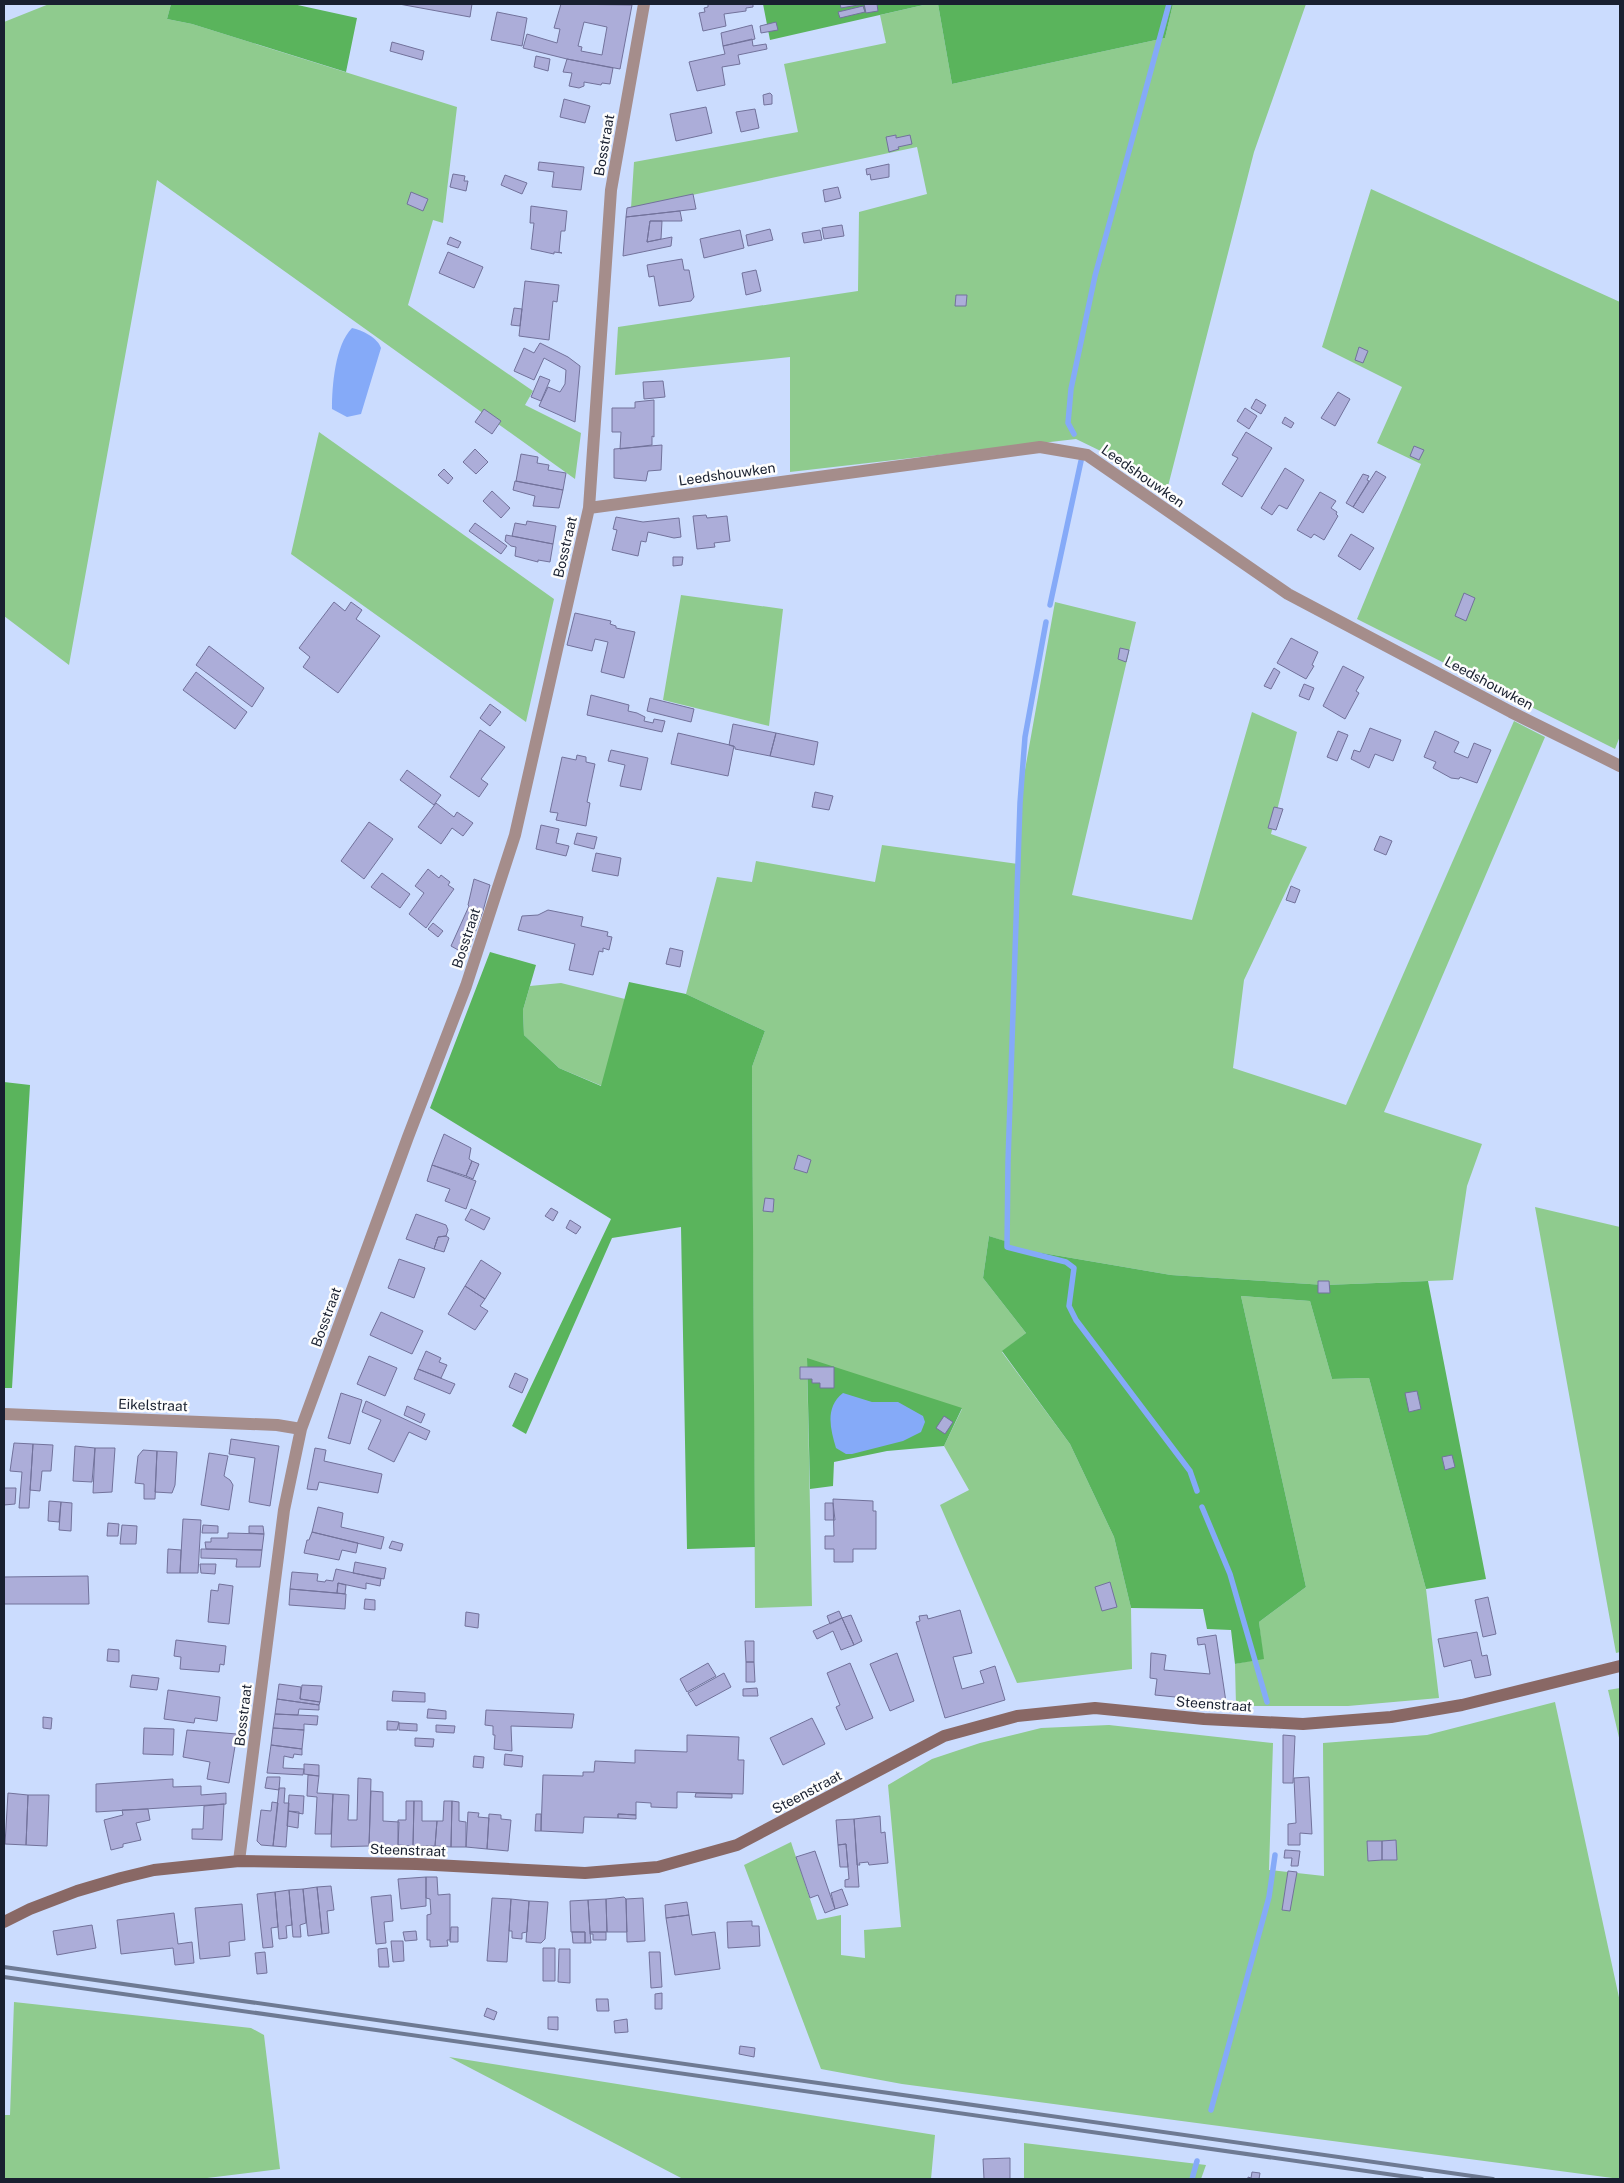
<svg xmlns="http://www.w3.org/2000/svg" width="1624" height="2183" font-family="'Public Sans',sans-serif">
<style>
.green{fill:#8fcb8e}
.forest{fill:#5ab45c}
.water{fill:#85aaf8}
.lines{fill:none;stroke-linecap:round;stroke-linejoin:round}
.stream{stroke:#85aaf8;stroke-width:5.5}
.building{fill:#acadd9;stroke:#72729b;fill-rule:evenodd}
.street{stroke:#a58d8b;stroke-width:12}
.secondary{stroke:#896865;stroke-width:12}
.rail{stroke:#6e7a93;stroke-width:4}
.labels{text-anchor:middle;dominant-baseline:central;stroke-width:5;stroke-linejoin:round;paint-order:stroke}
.street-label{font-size:14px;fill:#192030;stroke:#fdfdfd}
</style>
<rect width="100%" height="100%" fill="#cbdcfe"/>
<path class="green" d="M49,4H171L167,19L192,24L457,107L443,223L433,220L408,305L533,391L525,405L581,433L575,479L157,180L69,665L4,616V22Z
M928,4H938L952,84L1165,38L1173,4H1306L1254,152L1166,494L1111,456L1076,439L790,472V357L615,375L618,327L858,291L859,212L927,194L917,147L631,208L634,162L798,132L784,64L886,43L880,15Z
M1371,189L1620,302V736L1615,749L1357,619L1421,464L1377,443L1402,387L1322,347Z
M319,432L554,599L526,722L291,554Z
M681,595L783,609L769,726L663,700Z
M1055,602L1136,622L1072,895L1192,920L1252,712L1297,732L1271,834L1307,847L1244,980L1233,1068L1346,1105L1514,721L1545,737L1384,1112L1482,1144L1467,1186L1453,1280L1325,1285L1171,1275L1007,1247V1242L989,1236L983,1278L1026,1333L1002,1352L1070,1444L1114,1537L1131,1608L1132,1669L1017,1683L940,1505L969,1490L944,1446L962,1409L807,1359L812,1606L755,1608L752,1067L765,1031L686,994L717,877L752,882L756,861L875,882L882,845L1018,864L1023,781Z
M561,983L625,999L602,1086L559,1068L524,1035L523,1010L530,986Z
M1535,1207L1620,1227V1652L1616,1653Z
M1241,1296L1310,1301L1332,1379L1369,1378L1426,1589L1439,1698L1348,1706H1236L1235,1664L1263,1658L1259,1622L1306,1587Z
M1620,1688V1742L1608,1690Z
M1555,1702L1620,2002V2179L902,2084L821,2069L744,1865L791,1842L817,1920L841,1915V1955L865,1958L864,1930L901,1927L888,1785L932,1759L980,1743L1041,1728L1109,1725L1273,1743L1269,1870L1324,1876L1323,1743L1427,1735Z
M14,2002L251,2028L264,2035L280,2169L199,2179H4V2115H10Z
M449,2057L935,2135L931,2179H683Z
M1024,2143L1206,2165L1201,2179H1024Z"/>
<path class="forest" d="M171,4H293L357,18L346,72L192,24L167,19Z
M763,4H928L770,40Z
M938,4H1173L1165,38L952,84Z
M490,952L536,965L523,1010L524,1035L559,1068L601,1086L629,982L686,994L765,1031L752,1067L755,1547L687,1549L681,1227L612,1238L526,1434L512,1426L611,1219L430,1108Z
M4,1082L30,1085L12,1388H4Z
M989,1236L1008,1242L1007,1247L1171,1275L1325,1285L1428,1281L1486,1579L1426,1589L1369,1378L1332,1379L1310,1301L1241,1296L1306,1587L1259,1622L1264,1659L1235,1664L1231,1630L1207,1629L1203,1609L1131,1608L1114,1537L1070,1444L1002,1351L1026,1333L983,1278Z
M807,1358L962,1408L944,1446L887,1451L834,1462L833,1486L810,1489Z"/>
<path class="water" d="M352,328C362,330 378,338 381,348L361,414L347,417L332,409C332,386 335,345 352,328Z
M843,1393L872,1402H898L923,1416L925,1422L921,1432L903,1441L852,1454H846L836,1448C830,1428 825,1407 843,1393Z"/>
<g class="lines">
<path class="stream" d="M1074,434L1068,423L1071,389L1095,276L1169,4
M1050,605L1081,461
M1046,622L1025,737L1020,803L1008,1162L1007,1247L1066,1262L1074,1268L1069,1306L1076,1320L1190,1471L1197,1491
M1202,1507L1230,1574L1267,1702
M1211,2110L1269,1897L1275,1855
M1192,2179L1197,2161"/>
</g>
<path class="building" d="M399,4H472L470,17Z
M561,4L632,5L620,69L567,59L523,48L527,34L557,43L560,29L554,28ZM584,22L607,27L602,55L581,51L582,47L578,46Z
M708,4H753V7L746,8V11L724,14L726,26L703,31L699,13L705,12L704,8L708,7Z
M840,4H877L878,11L866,13L864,4L841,8Z
M863,6L865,12L840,18L838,12Z
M497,12L527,18L522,46L491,40Z
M776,22L778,30L761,33L760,26Z
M752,25L755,39L723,46L721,33Z
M752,39L753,46L766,44L767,49L738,55L740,64L722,67L725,85L697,91L689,62L725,54L723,46Z
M392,42L424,51L422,60L390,51Z
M536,56L550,59L548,71L534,67Z
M567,59L613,68L610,84L602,83L601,85L584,82V86L579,88L569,86L572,73L563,72Z
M770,93L772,95V104L764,105L763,95Z
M564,99L590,106L585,123L560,117Z
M706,107L712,133L676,141L670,114Z
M755,109L759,128L741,132L736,112Z
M896,135V138L910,135L912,144L898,147L899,149L889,152L886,137Z
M539,162L584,167L581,190L552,187L554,172L538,170Z
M889,164V177L871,180L870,174L867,175L866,169Z
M453,174L465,176L464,181H468L466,191L450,187Z
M505,175L527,183L522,194L501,185Z
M838,187L841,198L825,202L823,190Z
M411,192L428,199L423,211L407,204Z
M693,194L696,209L626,217L627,208Z
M531,206L567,211L565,231H561L559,252L562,253L554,252V254L531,249L534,223H530Z
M680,211L682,221H650L647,242L672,237L671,246L623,256L626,217Z
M650,221H662L661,239L647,242Z
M842,225L844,236L824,239L822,228Z
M770,229L773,240L748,246L746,235Z
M740,230L744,248L704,258L700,239Z
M820,230L822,240L804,243L802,233Z
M450,237L461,242L458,248L447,244Z
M448,252L483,267L474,288L439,273Z
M682,259L684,270H689L694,297L691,301L659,306L654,276L649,277L647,265Z
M756,270L761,291L746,295L742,273Z
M525,281L559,285L557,302L553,301L549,340L519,336Z
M956,295H967L966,306H955Z
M514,308L522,309L520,326L511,325Z
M540,343L568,357L580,366L575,422L539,406L548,387L560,392L565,384L566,370L544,358L534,380L514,371L524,348L534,353Z
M1359,347L1368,351L1363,363L1355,360Z
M540,376L550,380L541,401L531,397Z
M663,381L665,397L644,399L643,382Z
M1338,392L1350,399L1335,426L1321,418Z
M1256,399L1266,405L1261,414L1251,408Z
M654,400V437L652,436V445L620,449L621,432H612V408H635V402Z
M1245,408L1257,416L1249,429L1237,421Z
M484,409L501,421L492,434L475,422Z
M1285,417L1294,423L1291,428L1282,423Z
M1246,432L1272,448L1242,497L1222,484L1238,458L1232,455Z
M662,445L661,470L648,471L646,481L614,478V449Z
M1414,446L1424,450L1419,460L1410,456Z
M475,449L488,462L476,474L463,462Z
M521,454L538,457L537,463L549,465L548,470L566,473L563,490L516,481Z
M1285,468L1304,480L1287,509L1279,505L1272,515L1261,508Z
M444,469L453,478L448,484L438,475Z
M1376,471L1386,477L1363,513L1353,507Z
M1363,474L1369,476L1367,480L1369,481L1353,507L1346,503Z
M515,481L563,490L559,508L533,506L535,496L513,490Z
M492,491L510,508L501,518L483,501Z
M1320,492L1336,501L1331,508L1337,512L1336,514L1338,516L1324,540L1314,534L1311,538L1297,530Z
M706,515L707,518L727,516L730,541L714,543L715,547L697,549L693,516Z
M616,517L643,522L679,518L681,537L674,538L648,532L646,542L641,541L638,556L612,550L617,530L613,529Z
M527,521L556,526L553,544L512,536L515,523L526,525Z
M475,523L507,546L501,554L469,531Z
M1351,534L1374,548L1360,570L1338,556Z
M506,535L553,544L550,562L538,560V562L515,556L516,547L511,546L505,541Z
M673,557H683L682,565L673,566Z
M1464,593L1475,598L1466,621L1455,616Z
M334,602L345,611L351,602L362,610L356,619L380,636L338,693L303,667L310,657L299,648Z
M575,613L611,621L610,624L616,626V628L635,632L624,678L601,672L608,642L595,639L592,651L567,645Z
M1291,638L1318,652L1312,665L1314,666L1306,679L1277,663Z
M209,646L264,688L252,707L196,665Z
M1120,648L1129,650L1126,662L1118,659Z
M1343,666L1364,677L1356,691L1359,693L1345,719L1323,706Z
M1274,668L1280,672L1271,689L1264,686Z
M196,672L247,712L235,729L183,690Z
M1304,684L1314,688L1309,700L1299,696Z
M591,695L629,705L628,711L637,713L645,717L644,721L653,723L654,719L665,721L662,732L587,715Z
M650,698L694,709L691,722L647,711Z
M490,704L501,712L490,726L480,718Z
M733,724L776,733L770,756L735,749V747L729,745Z
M1370,728L1401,740L1393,761L1375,754L1369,768L1351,759L1354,750L1360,752Z
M480,730L505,747L481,779L488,784L479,797L450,777Z
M1338,731L1348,735L1337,761L1327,757Z
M1435,731L1459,742L1454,752L1468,758L1474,743L1491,750L1477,783L1460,777L1459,779L1451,778L1433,768L1436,762L1424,757Z
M678,733L734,746L728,776L671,764Z
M776,733L818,742L814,765L770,756Z
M611,750L648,758L641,790L620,786L625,765L608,761Z
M577,755L586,757V762L595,764L587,802L590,803L586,826L556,820L558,813L550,812L562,757L576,760Z
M407,770L441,795L434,805L400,780Z
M815,792L833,796L829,810L812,807Z
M436,803L454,817L457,812L473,823L463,836L452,828L441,844L418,827Z
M1274,807L1283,809L1276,830L1268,828Z
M369,822L393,839L364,879L341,861Z
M541,825L559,829L556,843L569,846L566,856L536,849Z
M577,833L597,837L594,849L574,844Z
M1380,836L1392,841L1386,855L1374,850Z
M596,853L621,858L618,876L592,871Z
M428,869L439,878L441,875L450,882L448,885L454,889L426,928L409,914L424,893L415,886Z
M382,873L410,894L400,908L371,887Z
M474,879L490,885L483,911L467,955L451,946L469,906L468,905Z
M1291,886L1300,890L1295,903L1286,900Z
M548,910L583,917L581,926L608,932L607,936L612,937L609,950L603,948V952L599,951L593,975L569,970L575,944L518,930L522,916L538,915Z
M433,923L443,931L438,937L428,929Z
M670,948L683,951L680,967L666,964Z
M444,1134L471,1148L469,1159L472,1161L466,1176L432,1165Z
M798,1155L811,1160L807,1173L794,1169Z
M472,1161L479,1164L473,1179L466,1176Z
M432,1165L476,1181L466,1209L445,1201L450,1189L427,1181Z
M765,1198L774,1199L773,1212L763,1211Z
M551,1208L558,1212L553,1221L545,1216Z
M471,1209L490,1218L484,1230L465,1220Z
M416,1214L446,1225L448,1230L446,1236L438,1237L434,1249L406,1239Z
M570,1220L581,1227L576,1234L566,1228Z
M446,1236L449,1238L444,1252L434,1249L438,1237Z
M399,1259L425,1268L414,1298L388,1288Z
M481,1260L501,1273L485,1299L465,1286Z
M1318,1281H1329L1330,1293H1318Z
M465,1286L485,1299L480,1306L488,1311L475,1330L448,1314Z
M381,1312L423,1331L412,1354L370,1335Z
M426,1351L441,1358L439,1362L447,1365L441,1378L418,1369Z
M369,1356L397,1368L385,1396L357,1384Z
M800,1367H834V1388H820V1383H812V1379H800Z
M418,1369L455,1384L450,1394L414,1379Z
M515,1373L528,1379L522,1393L509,1387Z
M1417,1391L1421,1409L1409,1412L1405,1393Z
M341,1393L362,1400L350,1444L328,1438Z
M366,1401L430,1431L426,1440L409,1432L394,1462L368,1449L381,1420L362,1412Z
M407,1406L425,1414L421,1423L404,1415Z
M944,1416L953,1422L945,1434L936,1428Z
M231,1439L279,1446L270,1506L249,1502L255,1458L229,1454Z
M14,1443L33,1444L29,1508H19L22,1472L10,1471Z
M33,1444L53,1445L51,1471H42L40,1491L30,1490Z
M75,1446L95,1448L92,1482L73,1481Z
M95,1448H115L112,1492L93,1493Z
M315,1448L326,1450L324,1461L382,1474L378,1493L319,1482L317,1490L307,1489Z
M143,1450L157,1451L155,1499H144V1484L135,1483L138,1456Z
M157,1451L177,1452L175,1485L172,1493L155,1492Z
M209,1453L228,1456L224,1476L230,1480L233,1485L229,1510L201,1505Z
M1452,1455L1455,1467L1445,1470L1442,1457Z
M4,1488H16L15,1504L4,1505Z
M833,1499L873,1501V1511H876V1549H853V1562H834V1549H825V1536H834Z
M49,1501L61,1502L59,1522L48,1521Z
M61,1502L72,1503L71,1531L59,1530Z
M825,1503H833L835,1520H825Z
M318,1507L343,1513L341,1527L384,1537L381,1549L312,1532Z
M183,1519L201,1520L198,1573H180Z
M108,1523L119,1524L118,1536H107Z
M122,1525L137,1526L136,1544H120Z
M203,1525L218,1526V1533H202Z
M249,1526H263L264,1534L249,1533Z
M312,1532L358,1543L356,1553L342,1550L339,1560L304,1553L307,1540H309Z
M228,1533L264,1534L262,1550L206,1549L205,1542H211V1538H228Z
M392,1541L403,1544L401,1551L389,1548Z
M168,1549L181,1550L180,1573H167Z
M201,1549L262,1550L260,1567H236L237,1559L201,1558Z
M355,1562L386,1568L384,1579L353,1573Z
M200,1564H216L215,1574L201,1573Z
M336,1569L381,1579L380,1586L366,1583V1589L338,1583L337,1593L290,1589L292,1572L318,1574L317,1581L325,1582L326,1580L333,1581Z
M88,1576L89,1604H4V1577Z
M1110,1582L1117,1607L1102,1611L1095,1587Z
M338,1583L346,1585L345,1594L337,1593Z
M219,1584L233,1586L229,1624L208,1622L211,1590L218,1591Z
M290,1589L346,1594L345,1609L289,1605Z
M1488,1597L1496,1634L1483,1637L1475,1600Z
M365,1599L375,1600V1610L364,1609Z
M960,1610L972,1653L953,1657L962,1689L984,1683L980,1671L995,1666L1005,1700L945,1718L916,1622L920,1621L919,1616L927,1615L928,1619Z
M839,1611L842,1618L830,1624L827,1616Z
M466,1612L479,1614L478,1628L465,1626Z
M851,1615L862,1641L854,1645L842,1618Z
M842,1618L854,1645L841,1650L833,1631L817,1639L813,1631Z
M1477,1632L1482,1656L1487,1655L1491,1675L1475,1678L1471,1660L1444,1667L1438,1639Z
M1216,1635L1226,1702L1155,1695L1157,1679L1150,1678L1151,1653L1166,1655L1164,1670L1210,1674L1205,1644L1198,1645L1197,1638Z
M176,1640L226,1646L224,1665L220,1664L219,1672L180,1669L181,1657L174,1656Z
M745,1641H754V1662H746Z
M108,1649L119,1650V1662L107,1661Z
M897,1653L914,1701L890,1711L870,1664Z
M746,1662H754L755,1682H746Z
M708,1663L716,1676L687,1692L680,1679Z
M850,1663L873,1718L846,1730L836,1707L840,1705L827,1673Z
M724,1673L731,1687L696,1706L688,1693Z
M132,1675L159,1678L157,1690L130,1687Z
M279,1684L301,1687L300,1699L320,1702L319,1705L277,1699Z
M302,1685L322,1686L320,1702L300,1699Z
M757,1688L758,1696H743V1689Z
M168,1690L220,1697L217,1721L195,1718L194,1723L164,1719Z
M393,1691L425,1693V1702L392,1701Z
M277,1699L319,1705V1710L299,1709L298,1715L275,1714Z
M428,1709L446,1711V1719L427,1718Z
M486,1710L574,1714L572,1728L511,1726L512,1751L494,1749L495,1735H493V1726L485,1725Z
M275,1714L318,1716L317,1725L304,1724V1730L273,1728Z
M43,1717L52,1718L51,1729L43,1728Z
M812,1718L825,1744L783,1765L770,1738Z
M387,1721L399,1722L397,1730H387Z
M399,1723L417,1724V1731L399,1730Z
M436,1725L455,1726L454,1733L436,1732Z
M144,1728L174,1729L173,1755L143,1754Z
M273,1728L304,1730L302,1749L271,1745Z
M187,1730L237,1734L229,1783L207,1779L210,1762L183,1757Z
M687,1735L739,1737L738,1760H744L743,1794L677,1792V1808L651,1807V1803L636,1802V1815L618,1814V1818L584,1817L583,1833L541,1831L543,1775L583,1776V1772H594L595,1761L635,1763V1750L687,1752Z
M1283,1735L1295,1736L1293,1783H1283Z
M415,1738L434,1739L433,1747L415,1746Z
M271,1745L302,1749V1755L294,1754L293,1758L284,1756L283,1768L304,1769L303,1775L267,1773Z
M505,1754L523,1756L522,1767L504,1765Z
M474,1756L484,1757L483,1768L473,1767Z
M304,1764L319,1765V1776L304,1774Z
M308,1775L319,1776L317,1793L333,1794L331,1834H315L317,1797L307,1796Z
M267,1777H280L279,1790L265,1788Z
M1309,1777L1312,1834L1300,1833V1845H1288V1824L1296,1823L1294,1778Z
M358,1778L371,1779L369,1846L331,1847L333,1794L349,1795L348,1820H357Z
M173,1779V1787L201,1786V1795L226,1793V1804L96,1812V1784Z
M279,1788H285L284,1803H289L286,1847L273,1846Z
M371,1791L383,1792V1821L399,1822L398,1847L369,1846Z
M8,1793L28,1795L26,1845L5,1844Z
M696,1793L732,1794V1798L695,1797Z
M28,1795H49L47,1846L26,1845Z
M289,1795L304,1796L303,1814L288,1811Z
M406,1801H414L413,1846L398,1845V1820H406Z
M414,1801H422V1821H437L435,1846H413Z
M444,1801H452L451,1847L435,1846L437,1821H443Z
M452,1801L459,1802V1821L466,1822V1847H451Z
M272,1802L278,1803L273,1846L261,1845L257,1841L261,1810L271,1811Z
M224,1804L222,1840L192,1839V1829H203L204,1806Z
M148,1809L150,1820L136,1823L141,1840L123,1844V1847L111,1850L104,1820L123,1815L122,1810Z
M288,1811L299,1812L298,1828L287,1826Z
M468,1812L479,1813L478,1817L489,1818L487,1849L466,1847Z
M489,1814L501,1815V1819L511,1820L508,1851L487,1849Z
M536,1814H541V1831H535Z
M618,1814L636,1815V1819L618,1818Z
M880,1816L881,1833L885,1832L888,1863L869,1865L868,1862L859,1863L860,1865H857L854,1819Z
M854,1819L859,1887H845V1880L849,1879L846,1844L838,1845L836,1820Z
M1396,1840L1397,1860H1382V1841Z
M1367,1841H1382V1860L1368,1861Z
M846,1844L848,1867H840L838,1845Z
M1285,1850L1300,1851L1298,1866H1291L1292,1858H1284Z
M815,1851L835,1909L825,1913L818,1895L810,1898L796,1857Z
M1288,1871L1297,1872L1290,1911L1282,1910Z
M426,1877H437L438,1895L450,1894V1940H447L448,1946L430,1947V1940H427V1915L431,1914L430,1899L426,1898Z
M426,1877V1906L401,1909L398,1879Z
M331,1886L334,1910L327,1911L329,1933L322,1934L317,1887Z
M317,1887L322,1934L308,1936L303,1889Z
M303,1889L306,1923L300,1925L301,1937H293L289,1890Z
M842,1889L848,1905L835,1909L831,1893Z
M289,1890L292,1925L286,1926L287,1938L279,1939L275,1892Z
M275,1892L278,1927L271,1928L273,1947L263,1948L257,1894Z
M391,1895L393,1921L384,1922L386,1943L376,1944L371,1897Z
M624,1897L626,1899L627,1932H607L606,1899Z
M492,1898L511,1899L507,1962L487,1961Z
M643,1898L645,1941L627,1942L626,1899Z
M511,1899L529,1901L527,1932L522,1933V1939L512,1938V1931H509Z
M606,1899L607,1932H590L588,1900Z
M588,1900L590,1932L591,1943H585V1932H571L570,1901Z
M529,1901L548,1902L545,1939L541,1943L526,1942Z
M687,1902L689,1915L666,1918L665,1905Z
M242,1904L245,1940L229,1942L230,1956L200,1959L195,1908Z
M174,1913L178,1944L192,1942L194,1963L175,1965L173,1948L121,1954L117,1920Z
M689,1915L692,1935L715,1932L720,1969L675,1975L666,1918Z
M752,1921V1926H759L760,1946L728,1948L727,1922Z
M92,1925L96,1948L57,1955L53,1931Z
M451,1927H458V1942H450Z
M416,1931L417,1940L405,1941L403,1932Z
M572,1932H585V1943H573Z
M590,1932H606V1940H593V1934H590Z
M391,1941H403L404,1961L393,1962Z
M387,1948L389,1967H379L378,1949Z
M543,1948H555V1981H543Z
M559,1949H570V1983L558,1982Z
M265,1952L267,1973L257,1974L255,1953Z
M649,1952H660L662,1987L651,1988Z
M662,1993V2009H655V1994Z
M596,1999H608L609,2011H597Z
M487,2008L497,2012L494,2020L484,2016Z
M548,2017H558V2030L548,2029Z
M627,2019L628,2032L615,2033L614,2021Z
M740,2046L755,2048L754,2057L739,2054Z
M1010,2158V2179H984L983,2159Z
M1252,2172L1260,2173L1259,2179H1266H1248V2177L1251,2178Z"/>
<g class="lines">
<path class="street" d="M589,508L1040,447L1087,455L1288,594L1511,712L1620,766
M4,1414L277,1425L301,1429
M239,1861L284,1510L301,1429L408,1137L466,986L515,835L589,508L611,190L644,4"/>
<path class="secondary" d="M4,1922L30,1909L77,1891L121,1878L154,1870L239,1861L416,1864L585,1873L658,1867L737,1845L944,1736L1017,1716L1095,1708L1204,1719L1303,1724L1391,1717L1462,1705L1620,1666"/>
<path class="rail" d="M4,1967L1493,2179
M4,1977L1422,2179"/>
</g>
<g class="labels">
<g class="street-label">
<text transform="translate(604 145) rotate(-80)">Bosstraat</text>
<text transform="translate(727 474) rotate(-8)">Leedshouwken</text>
<text transform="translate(1143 476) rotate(35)">Leedshouwken</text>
<text transform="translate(565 547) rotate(-77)">Bosstraat</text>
<text transform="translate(1489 683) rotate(28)">Leedshouwken</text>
<text transform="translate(466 938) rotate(-72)">Bosstraat</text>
<text transform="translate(326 1317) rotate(-70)">Bosstraat</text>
<text transform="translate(153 1405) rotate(2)">Eikelstraat</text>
<text transform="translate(1214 1704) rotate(4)">Steenstraat</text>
<text transform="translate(243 1715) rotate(-83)">Bosstraat</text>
<text transform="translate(807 1792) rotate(-28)">Steenstraat</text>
<text transform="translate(408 1850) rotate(2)">Steenstraat</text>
</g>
</g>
<rect width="1624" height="2183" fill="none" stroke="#192030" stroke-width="10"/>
</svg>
